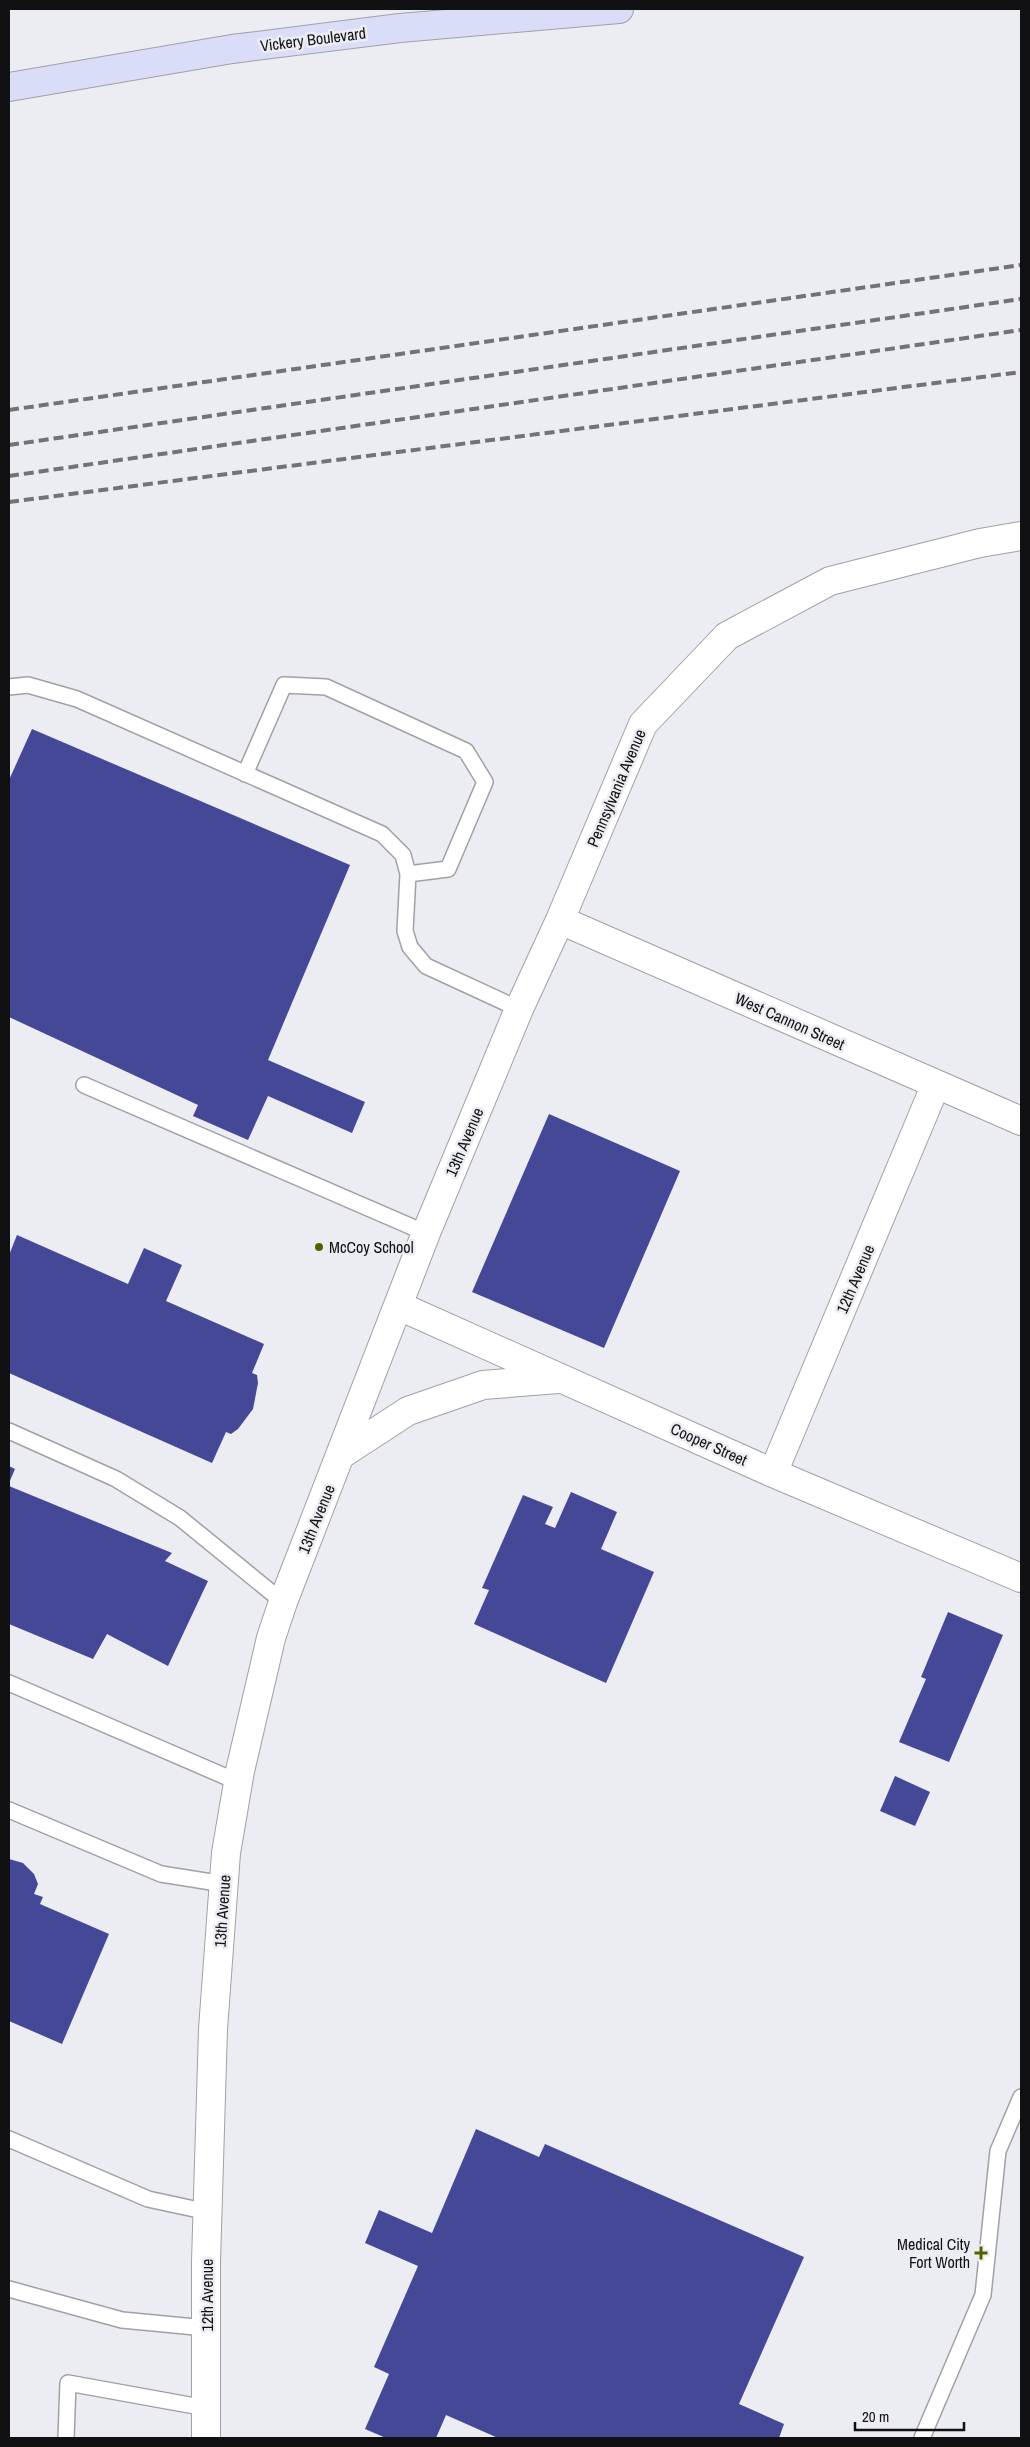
<svg xmlns="http://www.w3.org/2000/svg" width="1030" height="2447" font-family="'Archivo Narrow',sans-serif">
<style>
.building{fill:#454797}
.lines{fill:none;stroke-linecap:round;stroke-linejoin:round}
.service-casing{stroke:#a0a1a6;stroke-width:18}
.minor-casing{stroke:#a0a1a6;stroke-width:30}
.secondary-casing{stroke:#a0a1a6;stroke-width:30}
.service{stroke:#fff;stroke-width:15}
.minor{stroke:#fff;stroke-width:28}
.secondary{stroke:#daddf7;stroke-width:28}
.rail{stroke:#737376;stroke-width:4;stroke-dasharray:10 5;stroke-linecap:butt}
.poi-dot{fill:#556000;stroke:#ecedf2;stroke-width:2}
.labels{text-anchor:middle;dominant-baseline:central;stroke-width:5;stroke-linejoin:round;paint-order:stroke}
.street-label{font-size:16px;fill:#111113;stroke:#ecedf2}
.poi-label{font-size:16px;fill:#111113;stroke:#ecedf2;text-anchor:start}
</style>
<rect width="100%" height="100%" fill="#ecedf2"/>
<path class="building" d="M32,729L350,865L268,1060L365,1102L352,1133L268,1096L248,1140L193,1116L198,1105L9,1017V780Z
M549,1114L680,1171L604,1348L472,1292Z
M17,1235L128,1284L144,1248L182,1265L166,1301L264,1344L252,1373L257,1375L258,1383L253,1409L238,1429L231,1434L226,1432L212,1463L9,1373V1255Z
M9,1466L15,1469L9,1483Z
M9,1486L172,1553L165,1561L208,1581L168,1666L107,1634L93,1659L9,1624Z
M571,1492L617,1512L601,1549L654,1572L606,1683L474,1624L489,1590L482,1588L523,1495L553,1507L545,1524L555,1528Z
M948,1612L1003,1635L949,1762L899,1742L926,1679L921,1677Z
M895,1776L930,1792L915,1826L880,1811Z
M9,1859L23,1863L34,1874L38,1884L34,1894L43,1897L40,1904L109,1934L62,2044L9,2021Z
M476,2129L539,2157L545,2144L804,2257L739,2404L784,2424L779,2438H498L446,2415L436,2438H386L365,2429L389,2374L374,2367L418,2266L365,2243L379,2210L432,2233Z"/>
<g class="lines">
<defs>
<path id="service" d="M9,687L28,685L77,699L382,834L403,855L408,874L405,931L410,947L426,966L519,1009
M245,774L284,685L326,687L466,751L485,782L448,869L408,874
M84,1085L426,1233
M9,1431L116,1479L180,1518L283,1602
M9,1683L238,1782
M9,1810L161,1874L224,1884
M9,2139L148,2199L208,2212
M9,2289L122,2320L206,2328
M66,2438L68,2383L206,2408
M922,2438L983,2295L998,2151L1021,2097"/>
<path id="minor" d="M560,920L1021,1121
M399,1306L773,1473L1021,1578
M342,1454L408,1411L483,1385L558,1379
M773,1473L936,1084
M206,2438V2262L213,2029L226,1853L240,1771L271,1638L283,1602L426,1233L519,1009L560,920L643,724L727,636L830,581L980,543L1021,536"/>
<path id="secondary" d="M9,87L232,49L400,28L619,9"/>
</defs>
<use href="#service" class="service-casing"/>
<use href="#minor" class="minor-casing"/>
<use href="#secondary" class="secondary-casing"/>
<use href="#service" class="service"/>
<use href="#minor" class="minor"/>
<use href="#secondary" class="secondary"/>
<path class="rail" d="M9,410L1021,265
M9,445L1021,299
M9,476L1021,330
M9,502L1021,372"/>
</g>
<g class="poi-dot">
<circle cx="319" cy="1247" r="5"/>
<path d="M978.5 2245.5h5v5h5v5h-5v5h-5v-5h-5v-5h5z"/>
</g>
<g class="labels">
<g class="street-label">
<text transform="translate(313 39) rotate(-7)">Vickery Boulevard</text>
<text transform="translate(616 788) rotate(-67)">Pennsylvania Avenue</text>
<text transform="translate(790 1021) rotate(24)">West Cannon Street</text>
<text transform="translate(464 1142) rotate(-67)">13th Avenue</text>
<text transform="translate(855 1279) rotate(-67)">12th Avenue</text>
<text transform="translate(709 1444) rotate(24)">Cooper Street</text>
<text transform="translate(316 1519) rotate(-68)">13th Avenue</text>
<text transform="translate(222 1911) rotate(-86)">13th Avenue</text>
<text transform="translate(207 2295) rotate(-90)">12th Avenue</text>
</g>
<g class="poi-label">
<text x="329" y="1247">McCoy School</text>
<text x="970" y="2244" text-anchor="end">Medical City<tspan x="970" dy="18">Fort Worth</tspan></text>
</g>
</g>
<rect width="1030" height="2447" fill="none" stroke="#111113" stroke-width="20"/>
<path d="M855 2422v8h109v-8" fill="none" stroke="#111113" stroke-width="2.5"/>
<text x="862" y="2422" font-size="15" fill="#111113" stroke="#ecedf2" stroke-width="4" paint-order="stroke">20 m</text>
</svg>
